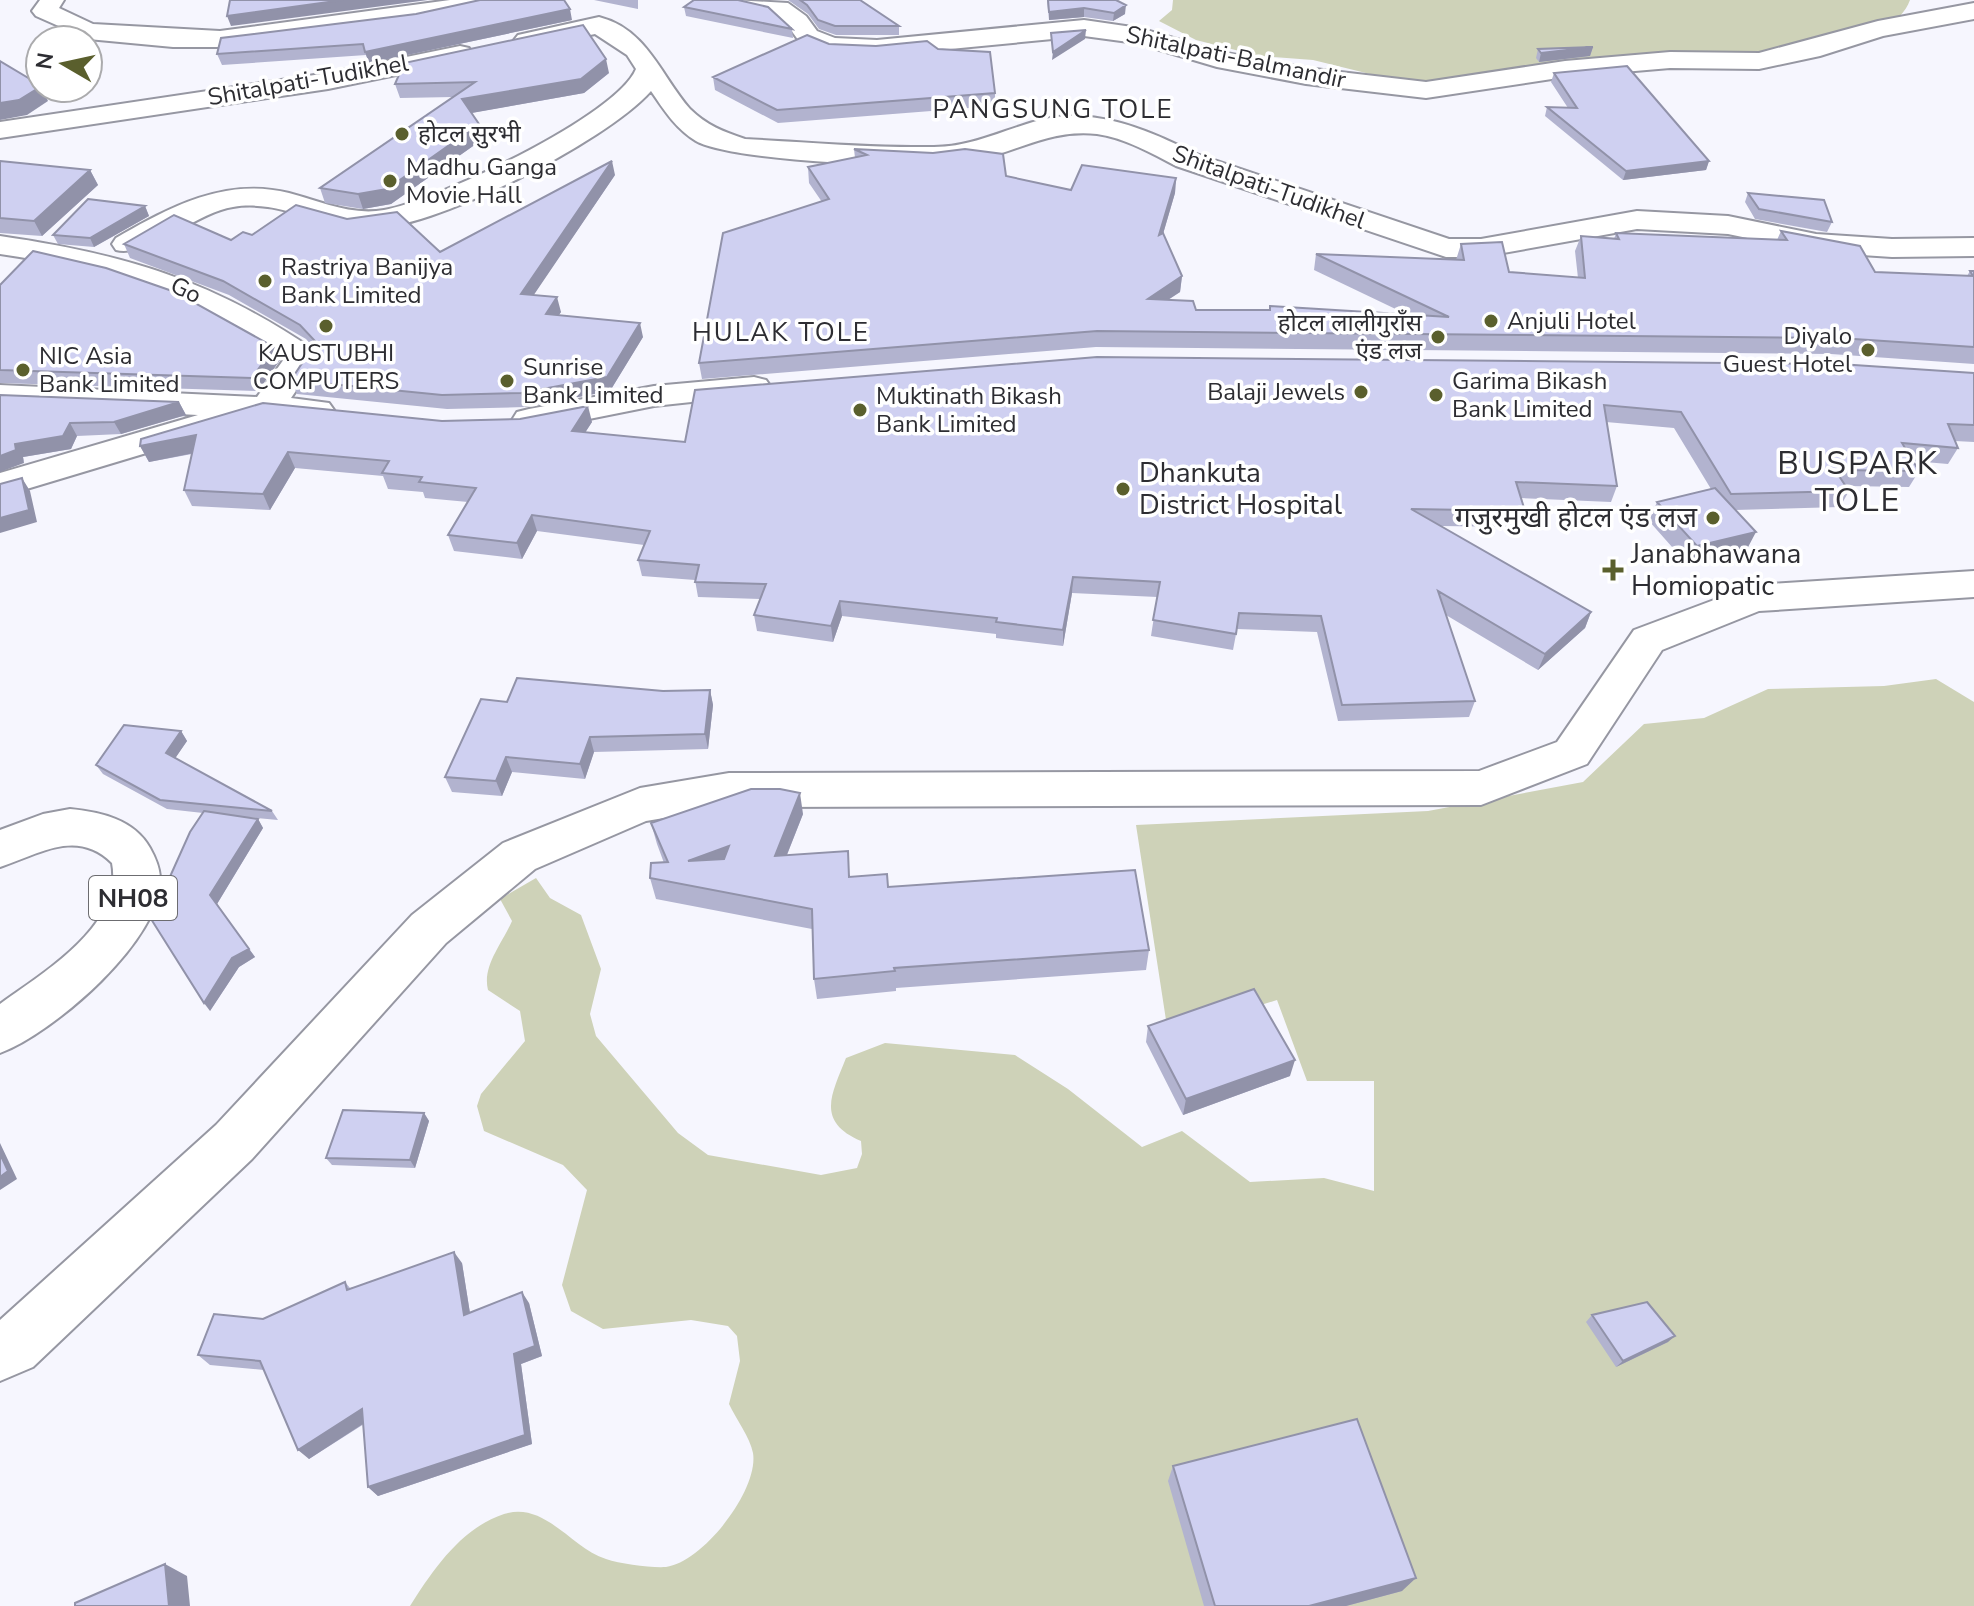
<svg xmlns="http://www.w3.org/2000/svg" width="1974" height="1606" font-family="'Nunito Sans','Noto Sans Devanagari',sans-serif">
<style>
.green{fill:#ced2b8}
.lines{fill:none;stroke-linecap:round;stroke-linejoin:round}
.minor-casing{stroke:#9697a2;stroke-width:4}
.major-casing{stroke:#9697a2;stroke-width:4}
.minor{fill:#fff;fill-rule:evenodd}
.major{fill:#fff;fill-rule:evenodd}
.wall{fill:#b2b3cf}
.shaded-wall{fill:#9192a9}
.building{fill:#cfd0f1;stroke:#9192a9;stroke-width:2;fill-rule:evenodd}
.poi-dot{fill:#5a5f2d;stroke:#fff;stroke-width:3}
.labels{text-anchor:middle;dominant-baseline:central;stroke-width:7;stroke-linejoin:round;paint-order:stroke}
.far-street-label{font-size:24px;fill:#2d2d32;stroke:#fff}
.far-poi-label{font-size:24px;fill:#2d2d32;stroke:#fff;text-anchor:start}
.far-quarter-label{font-size:26px;letter-spacing:2px;fill:#2d2d32;stroke:#fff}
.shield{fill:#fff;stroke:#6c6c70;stroke-width:2}
.shield-label{font-size:26px;font-weight:bold;fill:#2d2d32}
.poi-label{font-size:28px;fill:#2d2d32;stroke:#fff;text-anchor:start}
.quarter-label{font-size:32px;letter-spacing:2px;fill:#2d2d32;stroke:#fff}
</style>
<rect width="100%" height="100%" fill="#f6f6fe"/>
<path class="green" d="M1173,0H1910C1901,25 1871,35 1848,45L1419,86L1313,60L1259,56L1196,40L1159,21L1172,10Z
M1936,679L1974,702V1606H410C433,1570 461,1528 504,1514C545,1501 571,1548 606,1559C621,1564 651,1568 666,1567C703,1562 759,1490 753,1453C750,1437 736,1419 729,1404L740,1361L737,1336L728,1326L691,1320L603,1329L571,1311L562,1285L587,1190L563,1165L484,1131L477,1106L481,1094L525,1041L520,1011L488,990C482,966 502,944 512,921L500,899L536,878L550,898L581,915L601,969L590,1014L596,1036L678,1133L708,1155L821,1175L857,1168L862,1154L861,1141C815,1121 832,1094 846,1058L885,1043L1015,1055L1068,1089L1142,1147L1182,1131L1250,1182L1324,1178L1374,1191V1081H1307L1277,1000L1174,1032L1166,1020L1136,825L1428,811L1583,782L1644,724L1704,718L1768,689L1884,686Z"/>
<g class="lines">
<defs>
<path id="minor" d="M40,0H64L59,8L93,24L220,31L450,0H499L496,5L418,22L220,47H173L88,39L36,16L32,11Z
M734,0L788,3L806,16L817,31L835,38L877,40L1084,20L1139,28L1221,52L1306,68L1426,82L1565,61L1670,52L1759,53L1878,21L1974,3V19L1883,36L1820,56L1759,69L1670,68L1565,77L1426,98L1306,84L1217,67L1136,43L1084,36L877,56L830,54L799,41L788,26L770,13L737,5Z
M599,17C647,29 661,76 690,109C706,125 724,132 745,139C807,142 871,148 934,147C969,147 999,132 1033,122C1088,104 1148,129 1196,154L1449,239H1481L1637,211L1728,216L1816,234L1892,239L1974,238V256L1892,257L1816,252L1728,234L1637,229L1481,257H1446L1176,166C1151,153 1125,138 1097,134C1048,129 1018,152 973,161C929,170 733,162 696,141C676,129 664,110 651,91C607,141 431,232 364,229C320,227 279,199 233,207C197,212 147,258 116,250L112,244L116,238C170,207 225,177 289,193C320,201 351,216 384,210C436,201 617,116 636,69L627,55L595,34L527,48L514,40L518,35Z
M460,46L469,48L473,54L469,60L328,89L0,138V122L328,73Z
M0,236C123,254 210,279 314,350L319,357L291,398L329,403L334,410L329,417L317,421L263,418L0,497V473L198,415L0,405V385L257,397L284,359C192,296 109,270 0,254Z
M754,377L766,380L771,387L766,394L654,406L529,431L517,428L512,420L517,412L529,409L654,386Z
M1974,571V597L1759,611L1662,650L1587,764L1481,805L729,807L646,821L535,869L446,943L252,1159L33,1367L0,1381V1320L216,1125L412,915L503,843L640,788L729,773L1479,771L1557,742L1634,630L1754,585Z"/>
<path id="major" d="M70,809C100,812 134,819 150,848C155,857 159,866 160,877C164,939 53,1033 0,1053V1004C44,972 124,925 112,863C77,828 39,854 0,867V830L43,814Z"/>
</defs>
<use href="#minor" class="minor-casing"/>
<use href="#major" class="major-casing"/>
<use href="#minor" class="minor"/>
<use href="#major" class="major"/>
</g>
<path class="wall" d="M594,0H638V9Z
M788,0H860L899,26V35H836L819,29L808,14Z
M1047,0H1116L1125,14L1113,21L1084,17L1049,20Z
M684,7L792,29L793,38L686,16Z
M416,14L572,20L369,63L366,55L222,65L217,54Z
M829,44L995,93V106L778,123L715,90L713,77Z
M1593,47L1590,56L1539,62L1536,58L1538,49Z
M609,73L584,93L471,113L479,124L483,139L391,204L363,209L325,203L320,188L453,97L400,98L395,84Z
M1554,73L1709,161L1706,170L1623,180L1545,116L1547,107L1568,108L1551,82Z
M854,149L1006,176L1071,190L1176,178L1175,193L1163,234L1182,276L1180,292L1168,300L1196,310L1406,314L1314,270L1316,254L1456,260L1461,244L1509,272L1578,278L1575,251L1581,236L1614,239L1616,233L1777,240L1781,231L1875,272L1967,276L1970,271H1974V364L1831,354L1096,347L702,379L699,363L822,202L809,183L808,167L855,158Z
M0,161L90,170L98,185L42,236L0,233Z
M615,175L533,295L561,312L558,315L643,337L610,391L525,407L447,409L297,394L291,380L313,347L306,339L229,295L130,258L124,244L231,240L252,235L440,252Z
M1748,193L1832,222L1827,232L1755,219L1745,202Z
M145,206L149,216L94,247L58,244L53,235Z
M0,285L274,347L280,360L258,391L0,383Z
M1974,373V442L1955,441L1958,448L1948,464L1913,461L1919,471L1909,487L1846,486L1849,491L1840,507L1735,510L1746,551L1688,565L1649,521L1657,502L1711,489L1674,428L1606,422L1617,486L1611,502L1521,498L1525,511L1519,527L1440,526L1591,612L1585,628L1538,670L1446,615L1475,701L1469,717L1338,721L1317,632L1237,629L1233,650L1151,636L1157,597L1072,593L1063,646L996,638V634L842,616L833,642L757,631L754,615L760,599L698,597L695,580L642,576L638,560L644,545L537,531L522,559L454,551L448,535L468,502L425,498L423,492L388,489L383,476L295,468L270,510L192,506L184,490L192,454L149,462L140,446L442,421L592,422L585,432L685,442Z
M0,395L179,402L186,415L121,434L77,436L71,449L23,457L24,463Z
M710,690L713,705L708,749L594,752L585,779L512,772L502,796L452,792L445,777L507,702L663,691Z
M181,731L187,741L175,758L272,811L278,820L245,817L258,819L263,828L217,904L255,957L239,967L210,1011L203,813L167,809L103,774L96,765Z
M803,814L787,855L850,877L1149,950L1146,970L896,988V991L817,999L814,979L812,929L656,899L650,878L664,863L657,844L651,823Z
M1148,1026L1290,1076L1183,1115L1146,1042Z
M424,1113L429,1121L415,1168L332,1165L326,1158Z
M462,1263L470,1313L529,1303L542,1356L521,1364L532,1444L378,1496L368,1487L364,1424L309,1459L264,1370L210,1365L198,1355L263,1319L345,1282L350,1288Z
M1592,1315L1668,1342L1616,1367L1586,1322Z
M1173,1466L1402,1591L1346,1606H1204L1168,1481Z"/>
<path class="shaded-wall" d="M343,0H428L231,26L227,16Z
M1126,5L1125,14L1113,21L1114,13Z
M1084,8V17L1049,20V12Z
M570,9L572,20L369,63L365,52Z
M1086,30L1085,39L1052,60L1053,52Z
M1593,47L1590,56L1539,62L1541,53Z
M606,59L609,73L584,93L466,114L462,99Z
M40,87V88H42L48,101L27,115L0,120V103Z
M479,124L483,139L391,204L363,209L358,194Z
M612,161L615,175L525,308L521,294Z
M1709,161L1706,170L1623,180L1626,171Z
M90,170L98,185L42,236L34,221Z
M1176,178L1175,193L1158,251L1159,235Z
M145,206L149,216L94,247L90,238Z
M1182,276L1180,292L1146,314L1148,299Z
M557,297L561,312L550,329L546,314Z
M640,323L643,337L610,391L525,407L521,393Z
M274,347L280,360L258,391L252,378Z
M179,402L186,415L121,434L114,422Z
M588,406L592,422L576,447L572,431Z
M70,423L77,436L71,449L23,457L24,463L0,472V456L15,444Z
M196,435L204,451L149,462L140,446Z
M288,452L295,468L270,510L263,494Z
M22,478L30,491L37,522L0,533V518Z
M532,515L537,531L522,559L517,543Z
M1756,532L1746,551L1688,565L1697,546Z
M1073,577L1072,593L1063,646V630Z
M840,601L842,616L833,642L831,626Z
M1591,612L1585,628L1538,670L1545,654Z
M710,690L713,705L708,749L705,734Z
M181,731L187,741L172,763L166,753Z
M590,737L594,752L585,779L580,764Z
M506,757L512,772L502,796L496,781Z
M800,793L803,814L778,877L775,856Z
M258,819L263,828L217,904L210,895Z
M729,846L734,867L688,861Z
M249,949L255,957L239,967L210,1011L204,1003L232,958Z
M1295,1060L1290,1076L1183,1115L1186,1099Z
M424,1113L429,1121L415,1168L410,1160Z
M0,1143L17,1179L0,1190Z
M454,1252L462,1263L472,1326L464,1315Z
M522,1292L529,1303L542,1356L521,1364L532,1444L378,1496L368,1487L514,1354Z
M1675,1336L1668,1342L1616,1367L1623,1361Z
M362,1409L372,1418L309,1459L298,1450Z
M165,1564L187,1576L190,1606H169Z
M1416,1578L1402,1591L1346,1606H1309Z"/>
<path class="building" d="M230,0H343L227,16Z
M480,0H564L570,9L365,52L363,44L217,54L221,38L416,14Z
M694,0H738L768,7L792,29L684,7Z
M800,0H860L899,26H835L818,20L807,5Z
M1048,0H1116L1126,5L1114,13L1084,8L1049,12Z
M583,25L606,59L581,79L462,99L479,124L387,189L358,194L320,188L475,82L395,84L404,63Z
M1086,30L1053,52L1051,33Z
M807,35L829,44L876,46L927,41L938,49L990,52L995,93L777,110L713,77Z
M1593,47L1541,53L1538,49Z
M0,61L40,85V87L19,100L0,103Z
M1627,66L1709,161L1626,171L1547,107L1577,108L1554,73Z
M854,149L933,153L965,149L1003,154L1006,176L1071,190L1082,165L1176,178L1159,235L1163,233L1182,276L1148,299L1193,301L1196,310H1270V306L1449,317L1316,254L1464,260L1461,244L1502,242L1509,272L1585,278L1581,236L1619,239L1616,233L1787,240L1781,231L1860,246L1875,272L1973,276L1970,271H1974V347L1839,338L1097,331L699,363L723,233L829,199L808,167L867,155Z
M0,161L90,170L34,221L0,218Z
M612,161L521,294L557,297L546,314L640,323L607,377L521,393L442,395L291,380L316,342L300,325L223,281L124,244L174,215L231,240L243,232L252,235L296,205L347,219L397,212L440,252Z
M1748,193L1824,200L1832,222L1759,209Z
M88,199L145,206L90,238L53,235Z
M33,251L106,268L175,292L274,347L252,378L0,370V285Z
M1097,357L1839,364L1974,373V425L1948,424L1958,448L1902,443L1919,471L1835,470L1849,491L1731,494L1681,412L1604,405L1617,486L1516,482L1525,511L1411,509L1591,612L1545,654L1438,591L1475,701L1342,705L1321,616L1239,613L1236,634L1153,620L1160,582L1073,577L1063,630L996,622L997,618L840,601L831,626L754,615L766,584L695,582L699,565L638,560L650,531L532,515L517,543L448,535L476,488L419,482L422,477L382,473L389,461L288,452L263,494L184,490L196,435L140,446L141,439L263,403L442,421L520,419L588,406L572,431L685,442L695,390Z
M0,395L179,402L114,422L70,423L63,436L15,444L16,450L0,456Z
M22,478L29,510L0,518V484Z
M1715,488L1756,532L1697,546L1657,502Z
M517,678L663,691L710,690L705,734L590,737L580,764L506,757L496,781L445,777L481,699L507,702Z
M124,725L181,731L166,753L272,811L160,800L96,765Z
M751,789H780L800,793L775,856L848,851L849,877L887,874L888,887L1135,870L1149,950L894,968L895,971L814,979L812,909L650,878L651,863L668,862L651,823ZM729,846L724,859L688,861Z
M204,811L258,819L210,895L249,949L232,958L204,1003L151,919L190,832Z
M1254,989L1295,1060L1186,1099L1148,1026Z
M343,1110L424,1113L410,1160L326,1158Z
M0,1154L8,1171L0,1177Z
M454,1252L464,1315L522,1292L535,1346L514,1354L525,1435L368,1487L362,1409L298,1450L260,1361L198,1355L214,1314L263,1319L345,1282L347,1290Z
M1647,1302L1675,1336L1623,1361L1592,1315Z
M1357,1419L1416,1578L1309,1606H1215L1173,1466Z
M165,1564L169,1606H75V1603Z"/>
<g class="poi-dot">
<circle cx="402" cy="134" r="8"/>
<circle cx="390" cy="181" r="8"/>
<circle cx="265" cy="281" r="8"/>
<circle cx="1491" cy="321" r="8"/>
<circle cx="326" cy="326" r="8"/>
<circle cx="1438" cy="337" r="8"/>
<circle cx="1868" cy="350" r="8"/>
<circle cx="23" cy="370" r="8"/>
<circle cx="507" cy="381" r="8"/>
<circle cx="1361" cy="392" r="8"/>
<circle cx="1436" cy="395" r="8"/>
<circle cx="860" cy="410" r="8"/>
<circle cx="1123" cy="489" r="8"/>
<circle cx="1713" cy="518" r="8"/>
<path d="M1609 558h8v8h8v8h-8v8h-8v-8h-8v-8h8z"/>
</g>
<g class="labels">
<g class="far-street-label">
<text transform="translate(1236 57) rotate(12)">Shitalpati-Balmandir</text>
<text transform="translate(308 80) rotate(-10)">Shitalpati-Tudikhel</text>
<text transform="translate(1269 187) rotate(20)">Shitalpati-Tudikhel</text>
<text transform="translate(186 290) rotate(26)">Go</text>
</g>
<g class="far-poi-label">
<text x="418" y="134">होटल सुरभी</text>
<text x="406" y="167">Madhu Ganga<tspan x="406" dy="28">Movie Hall</tspan></text>
<text x="281" y="267">Rastriya Banijya<tspan x="281" dy="28">Bank Limited</tspan></text>
<text x="1507" y="321">Anjuli Hotel</text>
<text x="1422" y="323" text-anchor="end">होटल लालीगुराँस<tspan x="1422" dy="28">एंड लज</tspan></text>
<text x="1852" y="336" text-anchor="end">Diyalo<tspan x="1852" dy="28">Guest Hotel</tspan></text>
<text x="326" y="353" text-anchor="middle">KAUSTUBHI<tspan x="326" dy="28">COMPUTERS</tspan></text>
<text x="39" y="356">NIC Asia<tspan x="39" dy="28">Bank Limited</tspan></text>
<text x="523" y="367">Sunrise<tspan x="523" dy="28">Bank Limited</tspan></text>
<text x="1452" y="381">Garima Bikash<tspan x="1452" dy="28">Bank Limited</tspan></text>
<text x="1345" y="392" text-anchor="end">Balaji Jewels</text>
<text x="876" y="396">Muktinath Bikash<tspan x="876" dy="28">Bank Limited</tspan></text>
</g>
<g class="far-quarter-label">
<text x="1053" y="109">PANGSUNG TOLE</text>
<text x="781" y="332">HULAK TOLE</text>
</g>
<rect class="shield" x="89" y="876" width="88" height="44" rx="6"/>
<g class="shield-label">
<text x="133" y="898">NH08</text>
</g>
<g class="poi-label">
<text x="1139" y="473">Dhankuta<tspan x="1139" dy="32">District Hospital</tspan></text>
<text x="1697" y="518" text-anchor="end">गजुरमुखी होटल एंड लज</text>
<text x="1631" y="554">Janabhawana<tspan x="1631" dy="32">Homiopatic</tspan></text>
</g>
<g class="quarter-label">
<text x="1858" y="463">BUSPARK<tspan x="1858" dy="37">TOLE</tspan></text>
</g>
</g>
<g transform="translate(64 64) rotate(279)"><circle r="38" fill="#ffffff" stroke="#ababad" stroke-width="2"/>
<path d="M0-6L14 30L0 20L-14 30Z" fill="#5a5f2d"/>
<text y="-12" font-size="22" font-weight="bold" text-anchor="middle" fill="#2d2d32">N</text>
</g>
</svg>
